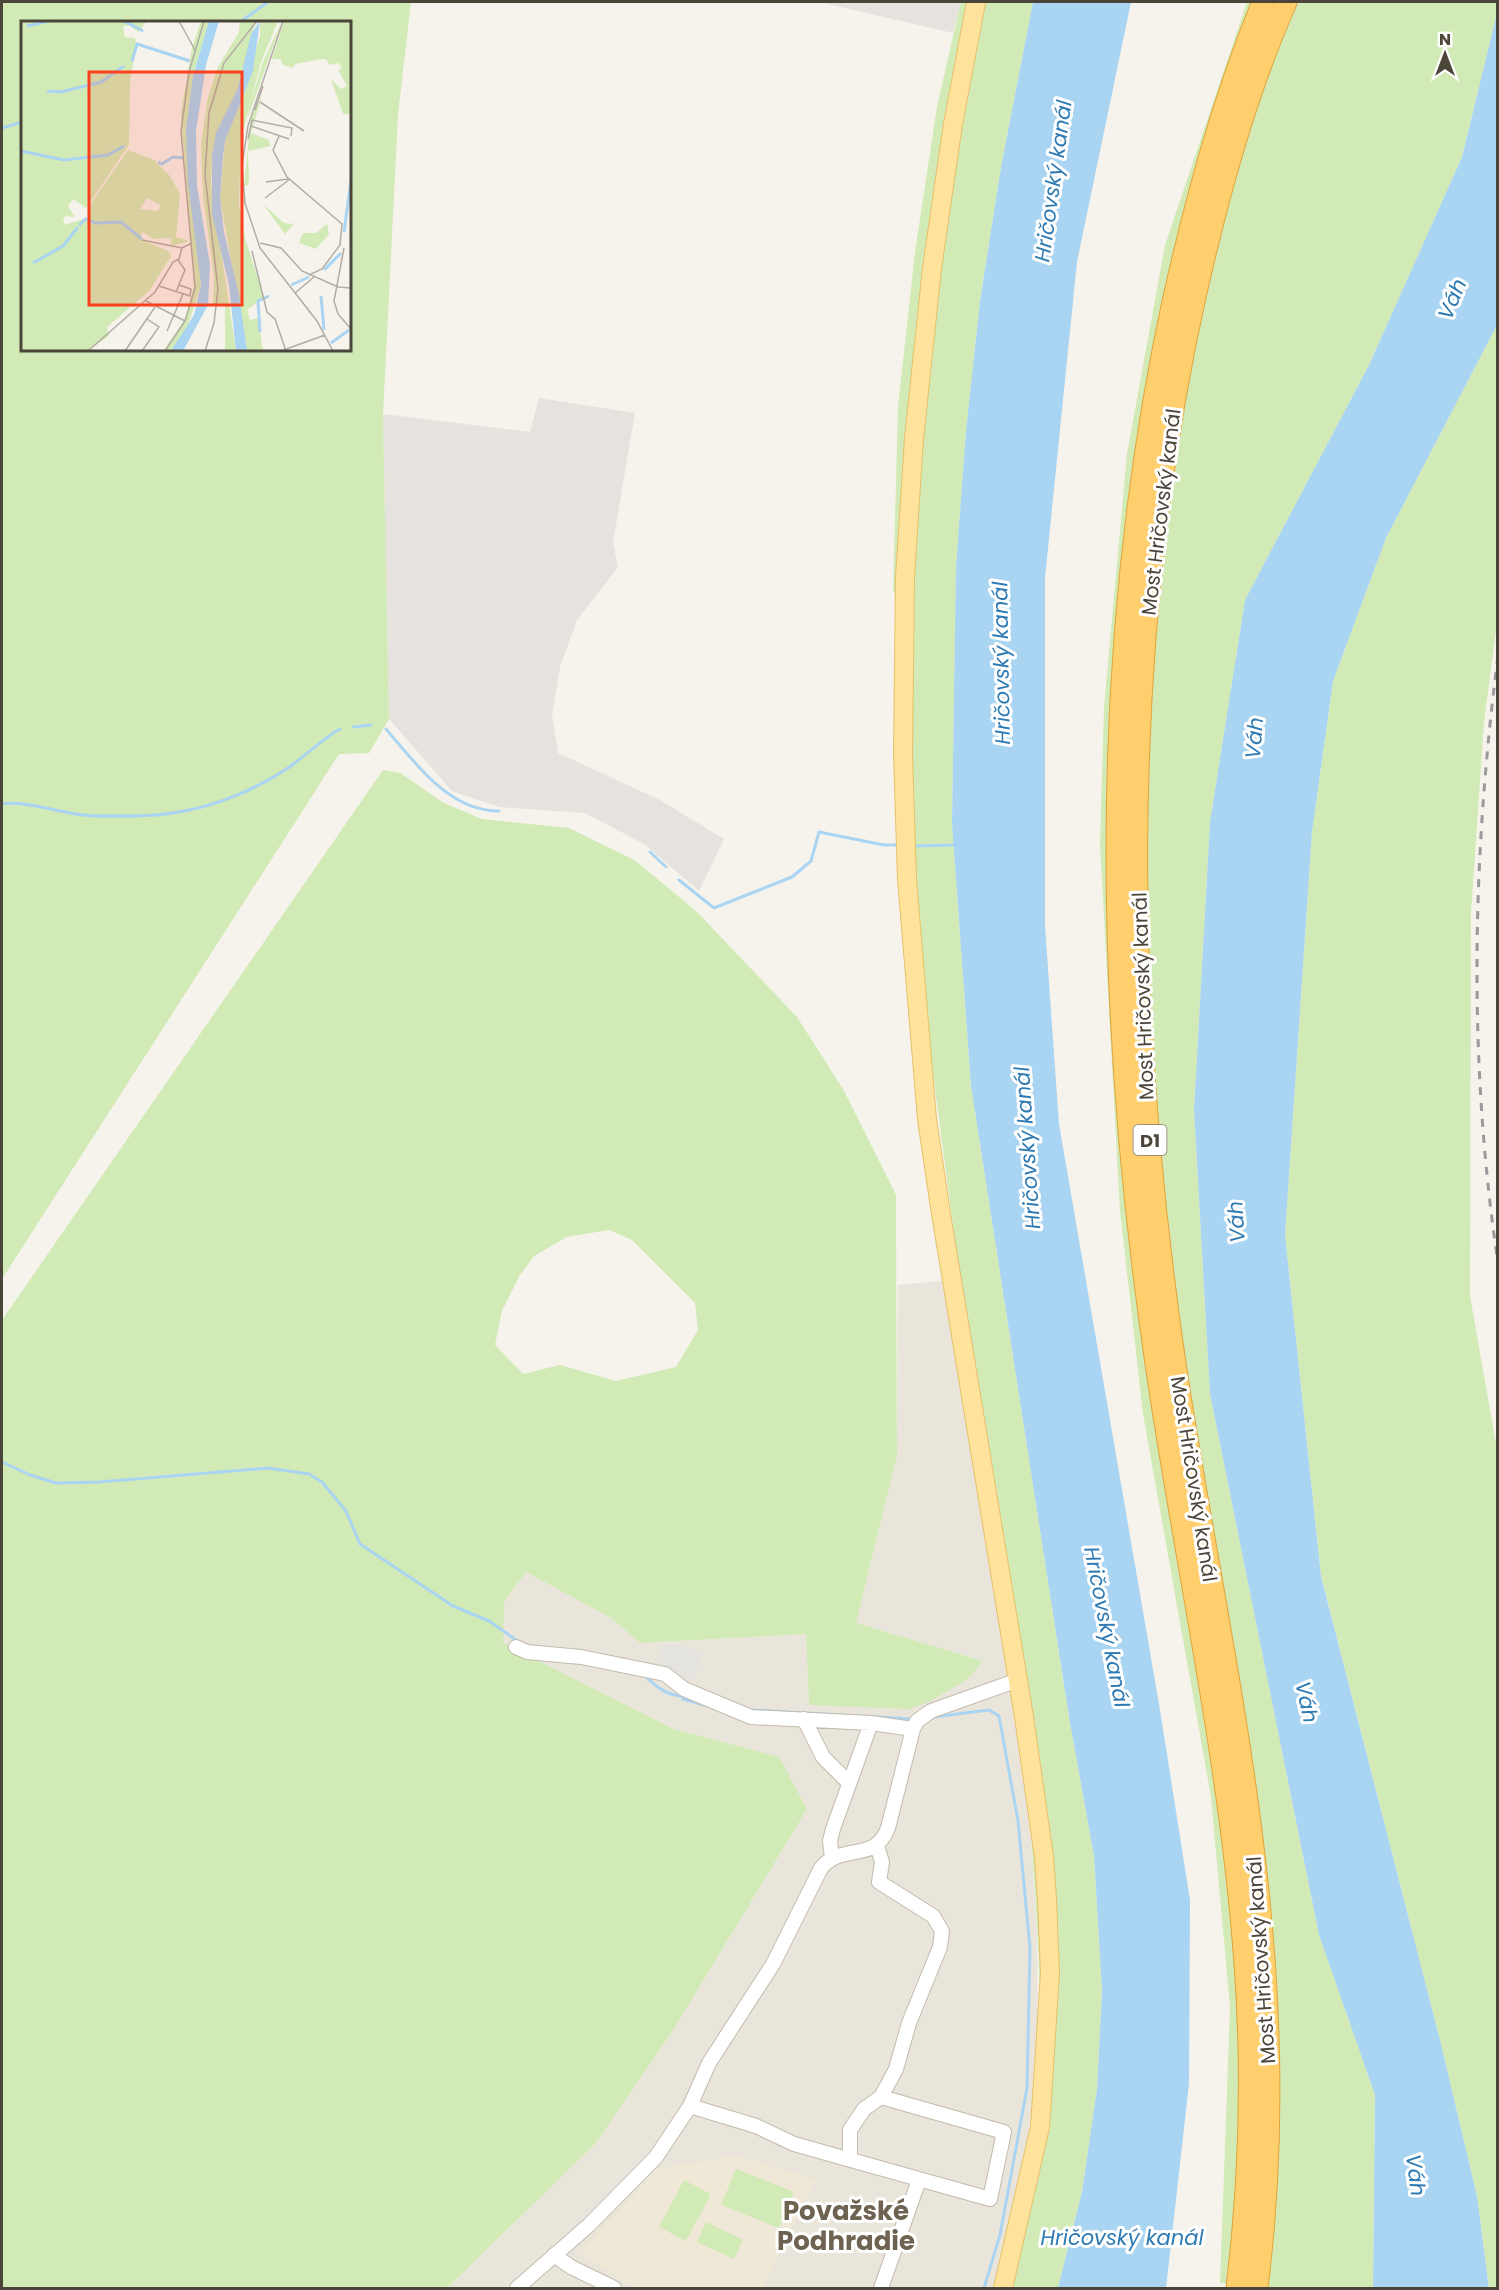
<svg xmlns="http://www.w3.org/2000/svg" width="1499" height="2290" font-family="Poppins,sans-serif">
<style>
.residential{fill:#eae5da}
.industrial{fill:#e6e2dd}
.education{fill:#efe8d6}
.green{fill:#d2eab5;fill-rule:evenodd}
.parking{fill:#e5e3e0}
.water{fill:#a9d4f2}
.lines{fill:none;stroke-linecap:round;stroke-linejoin:round}
.stream{stroke:#a9d4f2;stroke-width:3}
.minor-casing{stroke:#c2bbae;stroke-width:16}
.major-casing{stroke:#e6c16a;stroke-width:20}
.highway-casing{stroke:#e0a43c;stroke-width:23}
.minor{stroke:#fff;stroke-width:14}
.major{stroke:#ffe39c;stroke-width:18}
.highway{stroke:#ffcf6e;stroke-width:21}
.rail{stroke:#9a9a9a;stroke-width:3;stroke-dasharray:8 8;stroke-linecap:butt}
.labels{text-anchor:middle;dominant-baseline:central;stroke-width:6;stroke-linejoin:round;paint-order:stroke}
.shield{fill:#fff;stroke:#817c74;stroke-width:1.5}
.shield-label{font-size:18px;font-weight:bold;fill:#4b4439}
.street-label{font-size:20px;fill:#4b4439;stroke:#fff}
.water-label{font-size:21px;font-style:italic;fill:#2e7ab2;stroke:#fff}
.district-label{font-size:26px;font-weight:bold;fill:#6e6250;stroke:#fff}
.inset-river{fill:none;stroke:#a9d4f2;stroke-width:3}
.inset-road{fill:none;stroke:#b2ada4;stroke-width:1.5}
.view{fill:#fc3f1d;fill-opacity:0.15;stroke:#fc3f1d;stroke-width:3}
.inset-edge{fill:none;stroke:#4b4439;stroke-width:3}
</style>
<rect width="100%" height="100%" fill="#f6f3ec"/>
<path class="residential" d="M961,1279L1030,1820L1037,1928L1038,2025L1034,2101L1013,2222L994,2288H447L595,2144L674,2029L807,1809L778,1757L674,1729L502,1643L504,1602L526,1572L611,1618L640,1643L806,1634L809,1705L968,1679L983,1661L856,1623L897,1456L898,1285Z"/>
<path class="industrial" d="M819,2H961L953,33Z
M539,398L635,413L613,543L618,567L577,620L560,667L552,715L558,753L660,800L724,839L699,891L644,844L585,813L499,807L452,791L389,719L383,414L530,432Z"/>
<path class="education" d="M739,2156L815,2180L762,2288H636L580,2253L659,2168Z"/>
<path class="green" d="M2,2H411L398,114L383,414L389,719L369,753L339,754L2,1279ZM350,22V350H22V22Z
M961,2H1033L1001,167L980,301L966,431L956,566L952,824L971,1086L1070,1723L1094,1856L1102,1991L1097,2089L1082,2192L1058,2288H994C1011,2227 1026,2165 1034,2102C1046,2009 1036,1913 1030,1820L924,1003L911,821L914,593L893,592L898,407L915,252L937,106Z
M1247,2H1497V13L1462,157L1369,365L1245,600L1210,822L1194,1110L1210,1394L1319,1935L1375,2095L1373,2288H1284L1220,2283L1230,2007L1211,1797L1143,1414L1120,1211L1100,844L1104,707L1127,454L1165,245Z
M1497,325V623L1484,722L1471,914L1470,1296L1498,1455L1497,2288H1489L1477,2196L1441,2044L1321,1575L1285,1235L1312,832L1333,681L1386,538Z
M383,770L400,773L444,803L482,819L569,828L636,861L696,911L797,1017L843,1089L896,1195L897,1456L856,1623L983,1661L968,1679L931,1701L909,1709L809,1705L806,1634L640,1643L611,1618L526,1572L504,1602L503,1643L674,1729L779,1757L807,1809L674,2029L595,2144L447,2288H2V1320ZM609,1230L632,1240L695,1303L698,1330L676,1367L616,1381L560,1365L523,1374L495,1345L502,1311L520,1275L534,1256L567,1237Z
M736,2169L794,2192L779,2228L721,2205Z
M684,2180L711,2194L686,2241L659,2227Z
M706,2222L743,2240L734,2259L697,2242Z"/>
<path class="parking" d="M662,1645H672L703,1652L693,1680L670,1670L656,1658Z"/>
<path class="water" d="M1033,2H1131L1077,262L1045,578V926L1059,1124L1160,1710L1190,1900L1189,2084L1166,2288H1058L1082,2192L1097,2089L1102,1991L1094,1856L1070,1723L971,1086L952,824L956,566L966,431L980,301L1001,167Z
M1497,13V325L1386,538L1333,681L1312,832L1285,1235L1321,1576L1441,2044L1477,2196L1489,2288H1373L1375,2095L1319,1935L1210,1394L1194,1110L1210,822L1245,600L1369,365L1462,157Z"/>
<g class="lines">
<path class="stream" d="M240,22L268,2
M2,128L22,122
M353,727L371,725
M386,729C416,764 449,811 499,811
M2,804C31,800 65,816 97,816C125,816 156,817 184,811C218,805 256,789 285,770C305,757 320,740 340,729
M912,846L956,845
M650,852L666,867
M679,880L714,908L792,877L811,861L819,832L884,845H899
M2,1462L30,1475L56,1483L99,1482L268,1468L309,1474L322,1482L346,1511L360,1544L453,1606L489,1621L519,1642
M647,1678C658,1688 667,1695 682,1696L683,1699L708,1706
M752,1710L912,1719
M933,1717L989,1710L999,1716L1018,1821L1030,1948L1027,2088L1000,2235L984,2288"/>
<defs>
<path id="minor" d="M516,1647L527,1652L581,1657L665,1674L684,1689L751,1717L871,1723L913,1729
M804,1719L823,1757L849,1783
M832,1857L830,1841L833,1829L871,1723
M690,2106L756,2126L794,2144L990,2199L1004,2132L881,2097
M850,2158V2130L864,2109L881,2097L896,2069L909,2023L940,1947L942,1931L933,1916L879,1882L882,1862L877,1846
M554,2255L571,2267L614,2288
M517,2288L589,2225L656,2157L690,2106L709,2063L773,1964L821,1868C843,1842 874,1864 888,1828L913,1729L917,1721L931,1711L1018,1680
M881,2288L919,2180"/>
<path id="major" d="M976,2L953,124L932,268L914,439L905,577L903,754L907,879L927,1119L941,1214L1024,1717L1044,1857L1047,1899L1050,1973L1040,2127L1003,2288"/>
<path id="highway" d="M1237,2288C1250,2181 1253,2072 1245,1964C1231,1766 1187,1572 1158,1377C1105,1023 1097,654 1173,302C1196,199 1223,99 1263,2
M1257,2288C1274,2153 1272,2018 1257,1882C1239,1713 1203,1546 1177,1377C1124,1025 1117,651 1194,301C1217,199 1244,98 1286,2"/>
</defs>
<use href="#minor" class="minor-casing"/>
<use href="#major" class="major-casing"/>
<use href="#highway" class="highway-casing"/>
<use href="#minor" class="minor"/>
<use href="#major" class="major"/>
<use href="#highway" class="highway"/>
<path class="rail" d="M1498,656C1472,857 1468,1062 1498,1263"/>
</g>
<g class="labels">
<rect class="shield" x="1133.5" y="1125" width="33" height="30" rx="4.5"/>
<g class="shield-label">
<text x="1150" y="1140">D1</text>
</g>
<g class="street-label">
<text transform="translate(1161 512) rotate(-83)">Most Hričovský kanál</text>
<text transform="translate(1143 996) rotate(-92)">Most Hričovský kanál</text>
<text transform="translate(1194 1479) rotate(81)">Most Hričovský kanál</text>
<text transform="translate(1261 1960) rotate(-94)">Most Hričovský kanál</text>
</g>
<g class="water-label">
<text transform="translate(1053 181) rotate(-82)">Hričovský kanál</text>
<text transform="translate(1452 299) rotate(-67)">Váh</text>
<text transform="translate(1001 663) rotate(-91)">Hričovský kanál</text>
<text transform="translate(1254 738) rotate(-85)">Váh</text>
<text transform="translate(1027 1148) rotate(-94)">Hričovský kanál</text>
<text transform="translate(1236 1222) rotate(-94)">Váh</text>
<text transform="translate(1107 1627) rotate(79)">Hričovský kanál</text>
<text transform="translate(1307 1702) rotate(78)">Váh</text>
<text transform="translate(1416 2175) rotate(82)">Váh</text>
<text x="1122" y="2237">Hričovský kanál</text>
</g>
<g class="district-label">
<text x="846" y="2211">Považské<tspan x="846" dy="30">Podhradie</tspan></text>
</g>
</g>
<g transform="translate(21 21)">
<rect width="330" height="330" fill="#f6f3ec"/>
<path d="M0,0H126L117,11L108,4L102,6L104,16L114,17L115,22L109,63L108,124L65,187L52,178L47,185L54,196L44,195L42,199L44,204L68,196L66,188L107,129L133,139L149,155L159,173L155,216L168,220L150,225V217L133,218L121,211L119,218L147,230L150,235L129,269L86,306L88,315L66,330H0ZM126,177L139,184L137,190L119,188ZM180,0H188L172,55L165,109L180,264L166,307L150,330H142L164,298L173,265L160,92L171,27ZM219,0H233V6L217,67L191,135L190,164L215,330H204V285L192,283L193,255L182,174L180,123L187,76L197,46L218,11ZM239,0H257L240,41L220,118L218,183L224,217L243,276L226,289L229,299L237,297L242,330H226L199,177L204,120L239,15ZM261,0L227,96L222,123L229,84L242,41ZM263,0H330V93H322L310,58L320,68L326,65L317,49L321,48L318,42L309,44L305,38L296,39L274,43L272,47L262,44L259,38H251ZM241,75L230,112L248,119L250,125L227,130L228,158L227,164L223,165L230,96ZM242,183L263,202L273,203L264,213ZM306,203L308,213L295,228L278,222L282,212H295Z" fill="#d2eab5" fill-rule="evenodd"/>
<path d="M188,0H198L185,44L175,110L176,165L189,244L187,284L162,330H150L173,294L180,264L167,162L165,109L172,55ZM239,0L232,50L204,120L202,136L199,177L203,211L218,274L226,330H215L208,264L191,193V135L195,112L217,67L230,13Z" fill="#a9d4f2"/>
<path class="inset-river" d="M103,0L122,10M6,5L28,0M111,40L116,23L169,40M26,70L40,71L80,61L103,45M0,130L43,139L87,134L103,125M137,141L141,143L152,136L162,137M58,204L65,198L74,202L100,201L121,218M323,211L330,160M12,242L42,225L57,206M303,249L320,232M270,264L288,256M300,275L303,309M239,311L237,280L248,275M310,322L328,309"/>
<path class="inset-road" d="M158,0L174,29M262,0L227,105L221,145L224,182L239,227L296,300L312,330M239,81L283,110M234,89L242,65M231,99L271,107L270,115M230,105L268,118M258,115L252,129L266,156L321,203L319,224L301,248L288,254M227,118L231,99M245,161L267,158M244,177L269,158M121,219L161,227L171,222M239,222L260,227L281,250L317,266L330,267M323,227L313,280L317,293L330,308M231,230L246,291L254,298L265,330M138,265L169,275L170,268L158,264M155,271L164,249L157,239M274,272L293,256M125,280L164,300M146,310L162,273M67,330L134,271L152,241L158,238L161,227M104,330L134,286M121,330L138,306L126,298M144,330L164,300L174,267L160,110L168,51L183,0M184,330L193,302L197,268L184,154L188,92L203,42L236,0M260,330L304,314"/>
<path class="view" d="M68,51H221V284H68Z"/>
<rect width="330" height="330" class="inset-edge"/>
</g>
<rect width="1499" height="2290" fill="none" stroke="#4b4439" stroke-width="6"/>
<g transform="translate(1445 54)" stroke="#ffffff" stroke-width="4.5" paint-order="stroke">
<path d="M0-4.5L10 22L0 15L-10 22Z" fill="#4b4439"/>
<text y="-9" font-size="16" font-weight="bold" text-anchor="middle" fill="#4b4439">N</text>
</g>
</svg>
